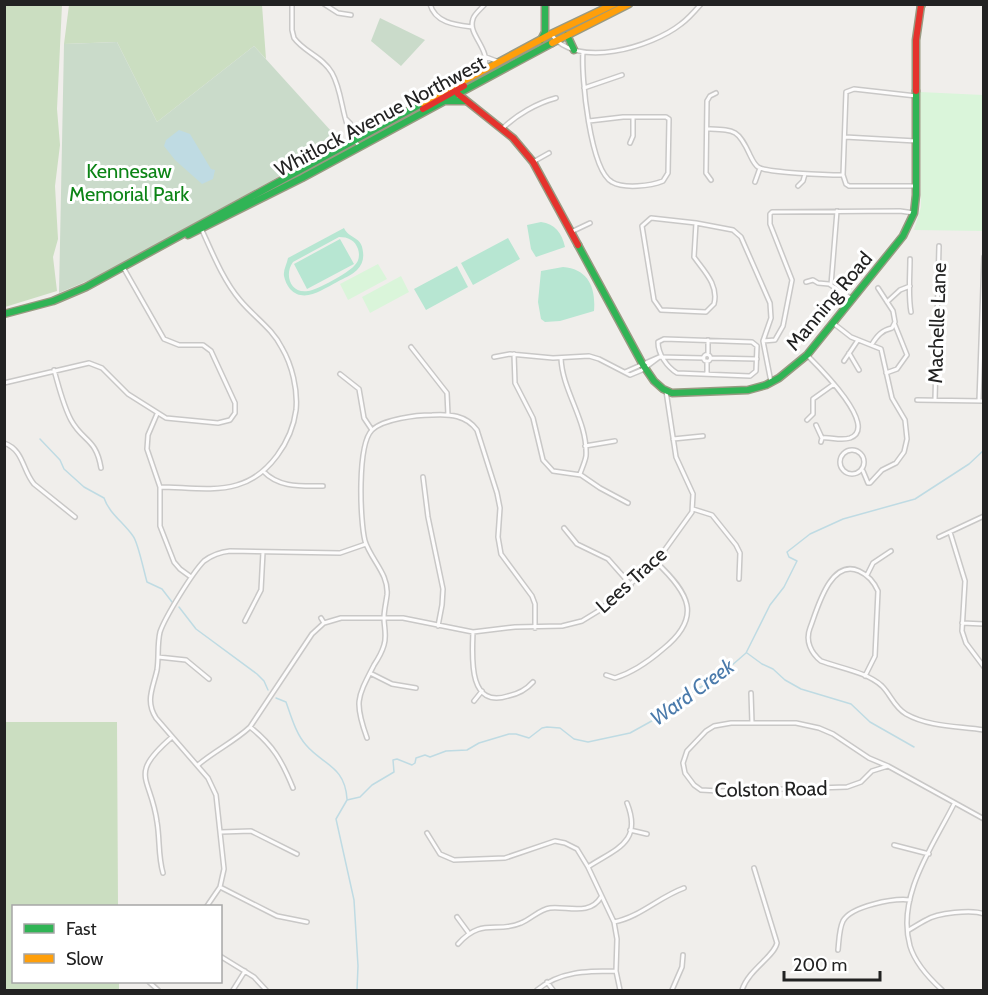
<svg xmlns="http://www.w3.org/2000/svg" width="988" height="995" font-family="Cabin,sans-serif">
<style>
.forest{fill:#cbdec1}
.cemetery{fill:#cadbca}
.park{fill:#daf5da}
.pitch{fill:#b7e6d2;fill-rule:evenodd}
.water{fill:#bfdbe3}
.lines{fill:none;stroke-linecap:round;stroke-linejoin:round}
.stream{stroke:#bfdbe3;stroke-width:1.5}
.street-casing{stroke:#c9c8c7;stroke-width:6}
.fast-casing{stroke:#999a82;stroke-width:9}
.slow-casing{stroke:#999a82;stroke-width:9}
.jam-casing{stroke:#999a82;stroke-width:9}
.street{stroke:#fdfcfc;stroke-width:3}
.fast{stroke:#30b455;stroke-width:6}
.slow{stroke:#ff9f0a;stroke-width:6}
.jam{stroke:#e5322d;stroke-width:6}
.labels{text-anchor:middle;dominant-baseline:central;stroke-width:6;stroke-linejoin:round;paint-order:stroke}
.street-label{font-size:20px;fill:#222;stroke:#fff}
.park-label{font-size:20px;fill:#0c8416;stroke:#fff}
.water-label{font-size:21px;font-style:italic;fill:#4a7aab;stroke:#fff}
</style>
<rect width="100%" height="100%" fill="#f0eeeb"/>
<path class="forest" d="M5,4L62,5L57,109L60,145L55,186L58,239L53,257L57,291L5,307Z
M69,5H262L266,59L254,46L157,122L117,42L64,44Z
M5,722H117L118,906H14V982H119V990H5Z"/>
<path class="cemetery" d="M380,18L425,40L401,66L371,41Z
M117,42L157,122L254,46L341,142L99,276L59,293L64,44Z"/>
<path class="park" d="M920,92L983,95V231L914,230L921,207Z
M378,264L387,279L348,300L340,284Z
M401,276L409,292L370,313L362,297Z"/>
<path class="pitch" d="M541,222C555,224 562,233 565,247L536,257L531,249L527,225Z
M344,228C349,239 362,236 363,252C364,259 362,265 357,270C352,275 344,278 337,282C323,289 304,304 290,289C287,285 285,281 284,276C283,270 287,264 288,258ZM339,237C348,237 355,240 358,249C360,255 359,262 354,266C348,273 317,290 308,291C290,294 284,274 293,262Z
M508,238L520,259L473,285L461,263Z
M340,239L354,264L307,289L294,264Z
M457,266L468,287L426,310L414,289Z
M563,267C588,269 596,287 594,311L560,321L545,322L541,319L538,302L541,271Z"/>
<path class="water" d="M179,130L190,134L211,169L215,170L213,179L202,184L175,160L164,146L166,140Z"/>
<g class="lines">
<path class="stream" d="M40,439L60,460L64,469L84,487L104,498C109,513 123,522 133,536C138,542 144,572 147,582L162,589L172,602
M179,607L196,629L257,674L264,681L268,690
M747,653L762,664L773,669L785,680L801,689L851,704L870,722L914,747
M276,698L286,702C291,716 296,734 306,745C323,765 345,766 347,799
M357,990L358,966L354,900L336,819L347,800L360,797L372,785L394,772L393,760L397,759L412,765L415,763L416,758L425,755L430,757L446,751L467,750L479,743L509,734H516L529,738L542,728L547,727L560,728L574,739L588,742L630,733L668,712L688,695L723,673L746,653L770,605L784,587L797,561L789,557L787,552L810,534L843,519L915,499L969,464L984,450"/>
<defs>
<path id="street" d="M292,4V30L294,38C304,52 323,57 332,73C345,96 340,126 360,147
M324,4L338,13L351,15
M430,4C435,23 456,25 472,27
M551,34C576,70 652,47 681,24C688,19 695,11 701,4
M583,52C581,76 590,170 612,182C624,189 651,186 663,181L668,173L669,119L666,117H623L589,121
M486,57L499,62
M484,69C492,49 467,35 473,19C474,14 481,9 485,4
M584,88L622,75
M916,96L854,89L846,92L843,175L846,184L849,186H916
M346,119L350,123L358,139
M502,129C516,115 537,103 556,98
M707,129C735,130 738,129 750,155C752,159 754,164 758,167C767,173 829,175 843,175
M845,137L916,141
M630,143L633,136V117
M533,162L549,153
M711,180L706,173L707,101L710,96L716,93
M755,182L760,168
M798,186L803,181L805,174
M651,218L696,223L694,257C704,271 719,285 714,304L706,312L661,310L654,300L642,226Z
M696,223L733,230L741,237L770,303L771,318L763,341L771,382
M571,232L590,223
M910,259C910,277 908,295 911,312
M806,282L813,280L818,283L829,284L852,299
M831,285L837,211
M887,302L900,290L910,286
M833,323L851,337L881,349L892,398L905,420L907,439L904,452L896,463L882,470L870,483H868L863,471
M664,339L752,342L757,346L756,371L750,376L677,373C667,367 658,354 658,342Z
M763,341L775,340L783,326L792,280L770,224V214L772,212L900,211L914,213
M872,344C877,336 882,330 892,328L895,322L893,311L878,288
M411,347L447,393L448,415
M708,353V340
M849,353L859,370
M514,354L515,383L533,418L543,460L553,471L581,475L600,488L628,503
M703.5 358a3.5 3.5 0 1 1 7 0a3.5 3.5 0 1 1-7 0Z
M807,355C818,366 880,427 850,438C841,441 831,437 822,438L821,442
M494,357L510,354L553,358L589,356L599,359L630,375L642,370L658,358
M561,358C562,391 588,421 586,456C585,462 582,468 580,474
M711,358L757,359
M844,361L858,340
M54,370C59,387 63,405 71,420C83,442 96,438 101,468
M625,372L659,357L704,358
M886,373L897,369L907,355L895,325
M340,374L359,389L364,418L372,430
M707,374V361
M4,383L89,363L102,368L128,394L166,418L218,423L230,420L235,413V403L211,351L203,345H179L164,339L123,267
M917,400L984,401
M935,400L939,246
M979,401L984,257
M157,414L148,435L147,449L160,487V526L174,562L180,569L191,577
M807,420L813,414V399L834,384
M816,425L822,438
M673,439L703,436
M4,443C24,450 22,470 34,484L75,517
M585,446L615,441
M840 462a12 12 0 1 1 24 0a12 12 0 1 1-24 0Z
M263,471C279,488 301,486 323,486
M423,477L428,517L443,589L442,605L438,626
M160,487C184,487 214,492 237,485C269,476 292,441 296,410C298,390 292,365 282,348C272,328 254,317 240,300C223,280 212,252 201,228
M693,509L712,515L736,545L740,553L739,579
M564,528L577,544L608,559L631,585
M950,532L965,581L962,631L966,643L984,667
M939,537L984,516
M867,575L873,563L891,551
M321,618L324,623
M245,621L261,590L263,552
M962,623L984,624
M473,632C472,657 468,709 508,696C518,694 526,690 533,682
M158,657L186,660L209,679
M370,673L392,684L416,688
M606,675L615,678C634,672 648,662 663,649C703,617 689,593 656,562
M865,676L875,656L878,591C874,582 868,575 859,571C830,558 817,610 810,628C805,641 811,653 821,661C840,668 867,672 882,686C891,695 894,707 906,714C929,727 958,726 984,730
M751,693L752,723
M474,701L482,691
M250,727C273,745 282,761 293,788
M367,738C354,702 357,698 374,665C378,659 382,652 384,645C387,636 384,627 384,618C384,610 386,603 387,595C389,574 371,560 365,541C360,521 357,445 372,430C383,419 417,415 432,415C450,414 466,415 477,430L497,493L500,508L498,537L501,554L532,596L535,604V628
M198,765C214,751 234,742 250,727L312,634L324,623L341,618H403L473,632L515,627L562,626L582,621L600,610L656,562L692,512L693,494L676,457L666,391
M888,766L872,771L861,782L847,787L719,791L701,790L694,785L685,773L683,763L687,751L706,731L714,726L731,723H796L819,728L833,734L869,758L888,766L984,819
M630,830L647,834
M221,832L251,831L297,854
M427,833L440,854L454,860L505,858L555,841L565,843L577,849L588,867L614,922L617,939L616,971L620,990
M894,845L929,854
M588,867C615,849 643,843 627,803
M163,873C158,856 160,840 157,822C151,776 127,776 172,737
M220,887L277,916L307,922
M207,906L220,887L224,869L216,795L208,778L156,718C145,701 153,688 157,670C159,657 157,645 160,632C165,617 193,572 204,561C212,555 220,552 230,551L340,553L366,544
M457,917L468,932
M614,922C640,917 659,897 684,888
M909,930C914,927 920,923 926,920C937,913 972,909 984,914
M458,944C482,917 496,934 521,923C531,919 540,909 550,908C567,906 590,916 601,897
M838,950C839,941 839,929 843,921C851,906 894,898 910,900
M220,956L254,977L266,990
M149,982L158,990
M547,982L553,990
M233,990L245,971
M537,990C560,971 587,971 616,971
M672,990L682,967L683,955
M742,990C749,969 774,957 777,943L754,868
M942,990C930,979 915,963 910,946C896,896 933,846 954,804"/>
<path id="fast" d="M545,4V19
M921,6L922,4
M567,35L574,50
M541,40L545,32V19
M447,101H466
M188,235L302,178L552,43
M578,245L643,365L654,381L663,389L672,393L748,390L766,385L779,378L807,355L903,236L914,213L916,195V91
M4,314L53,301L86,287L423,103"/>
<path id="slow" d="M552,43L629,4
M423,103L551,34L614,4"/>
<path id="jam" d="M916,91V40L921,5
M458,94L513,138L533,162L578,245
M423,109L464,86"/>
</defs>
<use href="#street" class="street-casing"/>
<use href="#fast" class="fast-casing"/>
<use href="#slow" class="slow-casing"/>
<use href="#jam" class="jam-casing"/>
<use href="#street" class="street"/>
<use href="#fast" class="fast"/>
<use href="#slow" class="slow"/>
<use href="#jam" class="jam"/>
</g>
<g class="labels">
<g class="street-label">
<text transform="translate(380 116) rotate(-28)">Whitlock Avenue Northwest</text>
<text transform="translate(829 301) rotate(-50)">Manning Road</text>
<text transform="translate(937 323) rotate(-88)">Machelle Lane</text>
<text transform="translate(631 580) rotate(-42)">Lees Trace</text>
<text transform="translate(771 789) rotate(-1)">Colston Road</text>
</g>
<g class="park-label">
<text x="129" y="171">Kennesaw<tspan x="129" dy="23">Memorial Park</tspan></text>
</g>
<g class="water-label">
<text transform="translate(692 692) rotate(-36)">Ward Creek</text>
</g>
</g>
<rect width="988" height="995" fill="none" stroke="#222222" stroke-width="12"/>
<rect x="12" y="905" width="210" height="78" fill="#ffffff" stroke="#a7a7a7" stroke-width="1.5"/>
<rect x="24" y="924" width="30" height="9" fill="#30b455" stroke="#a7a7a7" stroke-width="1.5"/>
<text x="66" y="935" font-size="18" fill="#222222">Fast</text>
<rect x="24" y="954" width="30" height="9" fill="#ff9f0a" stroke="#a7a7a7" stroke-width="1.5"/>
<text x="66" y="965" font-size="18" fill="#222222">Slow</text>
<path d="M784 971v9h96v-9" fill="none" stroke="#222222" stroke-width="3"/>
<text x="793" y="971" font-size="18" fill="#222222" stroke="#ffffff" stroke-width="4.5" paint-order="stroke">200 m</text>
</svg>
